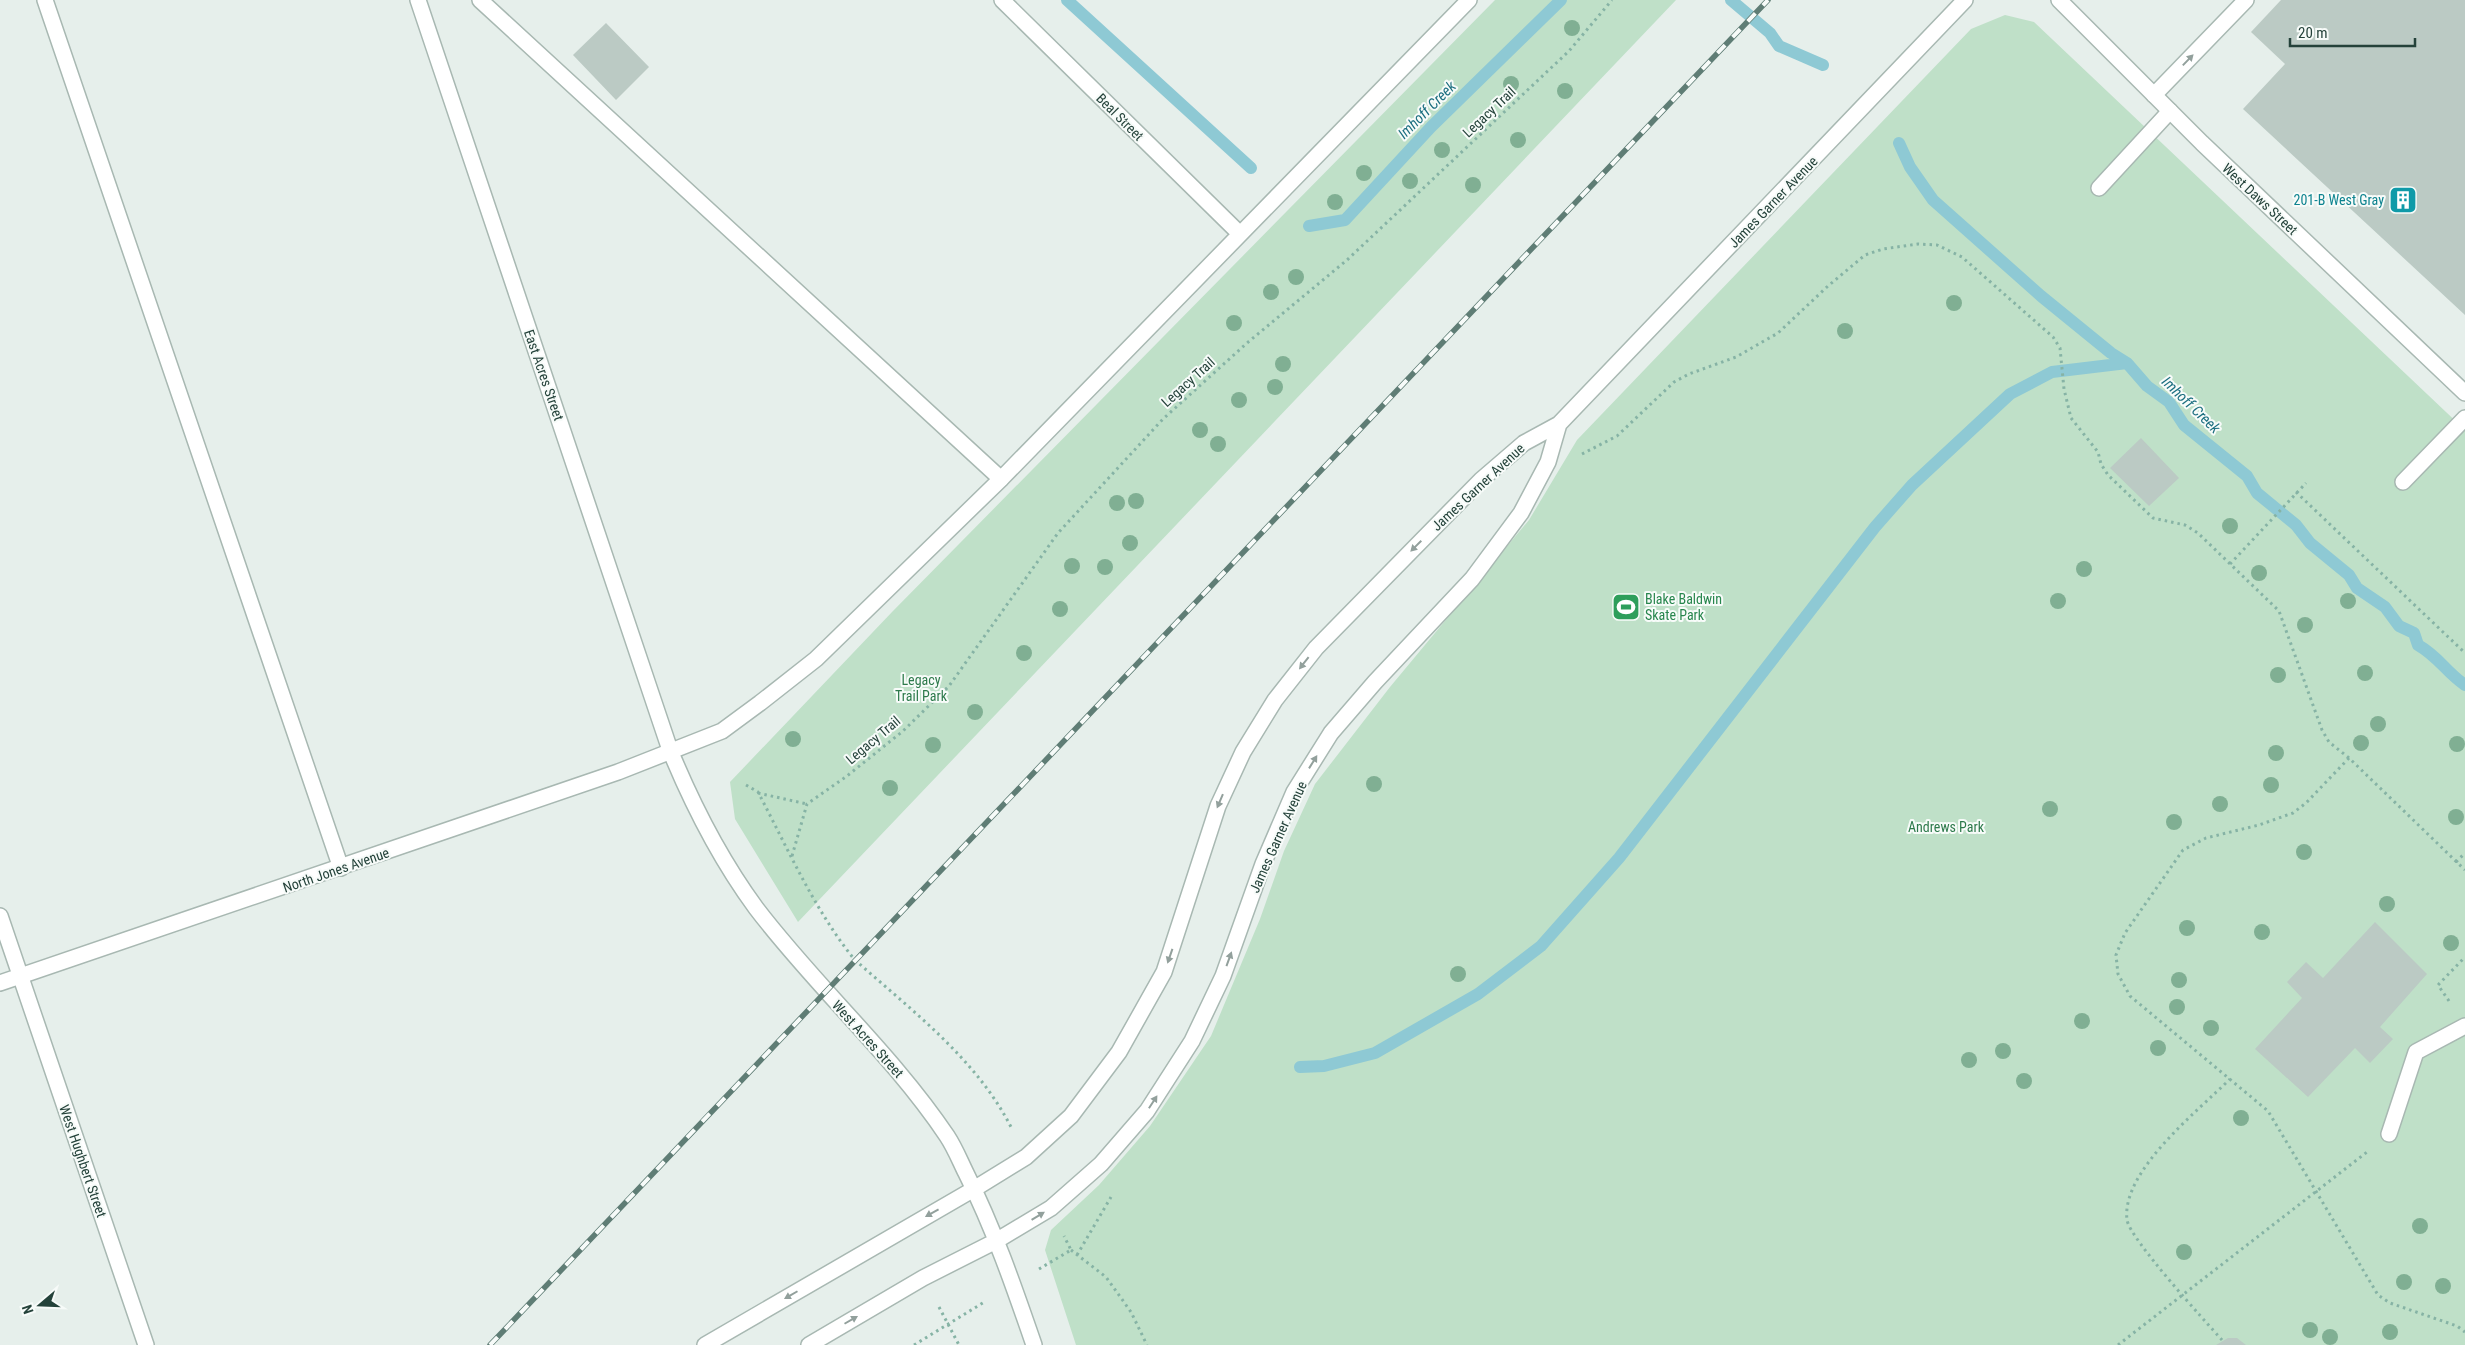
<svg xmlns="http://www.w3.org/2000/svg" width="2465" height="1345" font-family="'Roboto Condensed',sans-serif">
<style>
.green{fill:#bfe0c8}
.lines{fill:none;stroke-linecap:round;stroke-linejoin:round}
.stream{stroke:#8ec9d4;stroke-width:12}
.building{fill:#bbcac4}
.lane-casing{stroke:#a8b8b2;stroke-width:18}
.street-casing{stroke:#a8b8b2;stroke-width:18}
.path{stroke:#86b3a5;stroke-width:3;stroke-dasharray:2.5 4;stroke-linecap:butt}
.lane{stroke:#fff;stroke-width:15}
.street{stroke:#fff;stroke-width:15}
.rail-casing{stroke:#5f7d75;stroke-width:5.5}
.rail{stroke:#f7fbf9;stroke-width:4;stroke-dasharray:11;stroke-linecap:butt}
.tree{fill:#80af93}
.oneway{fill:#92a09c}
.labels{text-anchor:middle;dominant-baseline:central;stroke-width:4;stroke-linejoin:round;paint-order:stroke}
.street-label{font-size:14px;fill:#24423a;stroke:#f7fbf9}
.culture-label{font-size:14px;fill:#0d838f;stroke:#f7fbf9;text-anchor:end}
.leisure-label{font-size:14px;fill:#27864d;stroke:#f7fbf9;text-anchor:start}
.park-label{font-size:14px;fill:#2d7a4b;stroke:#f7fbf9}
.water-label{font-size:15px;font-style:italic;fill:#1c6f80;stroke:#f7fbf9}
</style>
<rect width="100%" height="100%" fill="#e6efeb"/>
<path class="green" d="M1495,0H1676L798,922L735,819L730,782L892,612Z
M2005,15L2034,22L2465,430V1345H1076L1045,1250L1051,1230L1099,1185L1150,1126L1211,1036L1260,919L1284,851L1315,784L1390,687L1529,520L1577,440L1971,29Z"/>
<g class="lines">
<path class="stream" d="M1067,0L1251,168
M1731,0L1770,33L1779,46L1823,65
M1899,143L1910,167L1933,200L2041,296L2111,353L2127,363L2147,386L2169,402L2184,425L2247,476L2257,493L2296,525L2310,543L2349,575L2357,588L2385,607L2399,626L2414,633L2418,645C2439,657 2446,672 2465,685
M1309,226L1345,220L1431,127L1561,0
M1300,1067L1324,1066L1375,1053L1478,994L1541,946L1619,858L1875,527L1912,485L2010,394L2052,372L2127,363"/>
</g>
<path class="building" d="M2281,0H2465V315L2243,109L2285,64L2251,32Z
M606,23L649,67L616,100L573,55Z
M2141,438L2179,478L2149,506L2110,468Z
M2375,922L2427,974L2380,1027L2393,1039L2370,1063L2355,1048L2308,1097L2255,1049L2302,998L2287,982L2306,962L2323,978Z
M2228,1338H2237L2246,1345H2216Z"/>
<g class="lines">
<defs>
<path id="lane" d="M45,0L341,868
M480,0L1001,479
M2154,95L2246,0
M2099,188L2170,111
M2403,482L2465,418
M2389,1134L2416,1052L2465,1026"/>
<path id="street" d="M418,0L670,750C693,806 720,859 756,908C816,987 892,1054 947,1136C955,1148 960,1161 966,1173C994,1229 1014,1287 1034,1345
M1002,0L1239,233
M2059,0L2202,143L2465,393
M0,916L146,1345
M0,983L618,772L722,731L760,703L816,659L1001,479L1469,0
M705,1345L974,1189L1026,1157L1071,1116L1119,1052L1164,972L1218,806L1243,752L1275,700L1316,648L1481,480L1524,443L1559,424L1965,0
M809,1345L923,1278L996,1241L1051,1208L1101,1164L1147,1111L1192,1041L1223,976L1263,864L1294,792L1331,733L1375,682L1472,579L1521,513L1548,462L1559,424"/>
</defs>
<use href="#lane" class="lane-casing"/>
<use href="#street" class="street-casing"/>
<path class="path" d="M1582,454L1617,436L1674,382L1689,374L1736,357L1778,333L1828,286L1865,255L1883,249L1918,244L1937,245L1962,257L2053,337L2060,348L2064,389L2071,418L2098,452L2101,464L2108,475L2153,518L2185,525L2198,533L2279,611L2322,730L2329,742L2349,758L2465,870
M2296,492L2465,653
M2230,564L2306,483
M2349,758L2306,803L2293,813L2259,825L2206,838L2183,850L2125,933L2116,955L2118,974L2130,996L2268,1111L2378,1295L2390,1303L2457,1326L2465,1332
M746,785L758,792C788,849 814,909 854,959C912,1011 977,1059 1012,1129
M758,793L807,804
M792,856L807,804L847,776L903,731L949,686L1058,533L1163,419L1247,343L1347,260L1569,51L1612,0
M2456,862L2465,853
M2449,1001L2438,985L2465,957
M1071,1250L1106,1277L1131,1312L1147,1345
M1077,1255L1111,1197
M1039,1269L1071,1250L1064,1236
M939,1307L959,1345
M2222,1340C2205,1321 2130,1239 2127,1220C2121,1171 2198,1111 2230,1079
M914,1345L986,1301
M2118,1345L2367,1152"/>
<use href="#lane" class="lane"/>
<use href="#street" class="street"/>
<defs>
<path id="rail" d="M490,1345L1768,0"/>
</defs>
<use href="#rail" class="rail-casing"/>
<use href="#rail" class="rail"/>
</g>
<g class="tree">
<circle cx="1572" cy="28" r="8"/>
<circle cx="1511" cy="84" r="8"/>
<circle cx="1565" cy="91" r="8"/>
<circle cx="1518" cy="140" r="8"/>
<circle cx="1442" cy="150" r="8"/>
<circle cx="1364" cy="173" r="8"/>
<circle cx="1410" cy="181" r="8"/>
<circle cx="1473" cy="185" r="8"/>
<circle cx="1335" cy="202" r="8"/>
<circle cx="1296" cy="277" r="8"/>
<circle cx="1271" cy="292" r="8"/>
<circle cx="1954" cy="303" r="8"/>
<circle cx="1234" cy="323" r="8"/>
<circle cx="1845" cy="331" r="8"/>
<circle cx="1283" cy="364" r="8"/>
<circle cx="1275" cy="387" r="8"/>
<circle cx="1239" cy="400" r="8"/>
<circle cx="1200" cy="430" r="8"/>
<circle cx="1218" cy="444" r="8"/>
<circle cx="1136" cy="501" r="8"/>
<circle cx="1117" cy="503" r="8"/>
<circle cx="2230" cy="526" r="8"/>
<circle cx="1130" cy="543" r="8"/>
<circle cx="1072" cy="566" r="8"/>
<circle cx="1105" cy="567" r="8"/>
<circle cx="2084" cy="569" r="8"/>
<circle cx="2259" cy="573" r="8"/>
<circle cx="2058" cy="601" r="8"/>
<circle cx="2348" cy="601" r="8"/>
<circle cx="1060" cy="609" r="8"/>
<circle cx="2305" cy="625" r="8"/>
<circle cx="1024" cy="653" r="8"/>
<circle cx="2365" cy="673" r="8"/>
<circle cx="2278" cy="675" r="8"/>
<circle cx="975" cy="712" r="8"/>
<circle cx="2378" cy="724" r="8"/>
<circle cx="793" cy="739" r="8"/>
<circle cx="2361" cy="743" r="8"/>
<circle cx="2457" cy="744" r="8"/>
<circle cx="933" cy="745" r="8"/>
<circle cx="2276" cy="753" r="8"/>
<circle cx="1374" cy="784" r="8"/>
<circle cx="2271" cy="785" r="8"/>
<circle cx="890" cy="788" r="8"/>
<circle cx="2220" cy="804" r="8"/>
<circle cx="2050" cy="809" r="8"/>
<circle cx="2456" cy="817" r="8"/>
<circle cx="2174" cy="822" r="8"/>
<circle cx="2304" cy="852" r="8"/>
<circle cx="2387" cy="904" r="8"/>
<circle cx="2187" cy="928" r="8"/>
<circle cx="2262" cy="932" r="8"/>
<circle cx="2451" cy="943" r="8"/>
<circle cx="1458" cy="974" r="8"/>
<circle cx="2179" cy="980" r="8"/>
<circle cx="2177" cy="1007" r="8"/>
<circle cx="2082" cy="1021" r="8"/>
<circle cx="2211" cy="1028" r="8"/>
<circle cx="2158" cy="1048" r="8"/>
<circle cx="2003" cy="1051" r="8"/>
<circle cx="1969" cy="1060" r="8"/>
<circle cx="2024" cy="1081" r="8"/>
<circle cx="2241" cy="1118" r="8"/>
<circle cx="2420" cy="1226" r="8"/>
<circle cx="2184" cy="1252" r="8"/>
<circle cx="2404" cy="1282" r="8"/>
<circle cx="2443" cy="1286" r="8"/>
<circle cx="2310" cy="1330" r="8"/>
<circle cx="2390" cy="1332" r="8"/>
<circle cx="2330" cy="1337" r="8"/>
</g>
<defs><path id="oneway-solid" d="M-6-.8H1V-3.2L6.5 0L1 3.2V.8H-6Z" transform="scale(1.25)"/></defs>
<g class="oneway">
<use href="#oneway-solid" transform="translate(2188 60) rotate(-46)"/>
<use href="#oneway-solid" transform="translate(1416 546) rotate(135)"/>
<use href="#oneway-solid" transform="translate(1304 663) rotate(128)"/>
<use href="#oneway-solid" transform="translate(1313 762) rotate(-58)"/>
<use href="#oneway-solid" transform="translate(1220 801) rotate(113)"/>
<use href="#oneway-solid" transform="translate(1170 956) rotate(109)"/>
<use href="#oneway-solid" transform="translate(1229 959) rotate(-70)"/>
<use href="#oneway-solid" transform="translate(1153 1102) rotate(-57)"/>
<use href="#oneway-solid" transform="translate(932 1213) rotate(151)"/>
<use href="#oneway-solid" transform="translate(1038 1216) rotate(-31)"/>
<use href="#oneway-solid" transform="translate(791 1295) rotate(150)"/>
<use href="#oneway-solid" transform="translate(851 1320) rotate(-30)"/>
</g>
<defs>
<symbol id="building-square" viewBox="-11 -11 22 22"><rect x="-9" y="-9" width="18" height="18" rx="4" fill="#0f9aa8" stroke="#f7fbf9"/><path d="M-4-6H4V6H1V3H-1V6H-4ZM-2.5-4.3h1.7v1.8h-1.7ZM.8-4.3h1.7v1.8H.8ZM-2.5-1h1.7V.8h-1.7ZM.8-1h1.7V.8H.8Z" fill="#fff"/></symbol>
<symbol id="stadium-square" viewBox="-11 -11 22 22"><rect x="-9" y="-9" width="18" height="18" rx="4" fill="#2e9e5b" stroke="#f7fbf9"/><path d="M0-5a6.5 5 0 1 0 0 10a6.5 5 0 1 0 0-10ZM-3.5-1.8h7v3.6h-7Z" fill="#fff"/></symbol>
</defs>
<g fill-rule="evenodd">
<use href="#building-square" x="2387" y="184" width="32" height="32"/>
<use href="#stadium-square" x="1610" y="591" width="32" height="32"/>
</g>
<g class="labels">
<g class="street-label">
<text transform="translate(1489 112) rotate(-43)">Legacy Trail</text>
<text transform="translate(1120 117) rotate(45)">Beal Street</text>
<text transform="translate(2260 199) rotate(43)">West Daws Street</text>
<text transform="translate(1773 202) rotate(-46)">James Garner Avenue</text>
<text transform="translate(544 375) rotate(71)">East Acres Street</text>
<text transform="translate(1188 382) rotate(-42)">Legacy Trail</text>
<text transform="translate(1478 487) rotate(-43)">James Garner Avenue</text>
<text transform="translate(873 740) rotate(-40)">Legacy Trail</text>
<text transform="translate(1278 837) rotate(-66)">James Garner Avenue</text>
<text transform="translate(336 870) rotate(-19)">North Jones Avenue</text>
<text transform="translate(868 1039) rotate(48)">West Acres Street</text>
<text transform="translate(83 1161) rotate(71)">West Hughbert Street</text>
</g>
<g class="culture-label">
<text x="2384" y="200">201-B West Gray</text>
</g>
<g class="leisure-label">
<text x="1645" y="599">Blake Baldwin<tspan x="1645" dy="16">Skate Park</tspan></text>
</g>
<g class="park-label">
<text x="921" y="680">Legacy<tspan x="921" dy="16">Trail Park</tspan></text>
<text x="1946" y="827">Andrews Park</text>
</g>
<g class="water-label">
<text transform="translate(1427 110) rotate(-45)">Imhoff Creek</text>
<text transform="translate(2191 405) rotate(44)">Imhoff Creek</text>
</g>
</g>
<g transform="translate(40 1305) rotate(251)" stroke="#f7fbf9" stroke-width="4" paint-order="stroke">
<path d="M0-4L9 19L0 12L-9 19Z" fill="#24423a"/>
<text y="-8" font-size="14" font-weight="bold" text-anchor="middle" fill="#24423a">N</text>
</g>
<path d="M2290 38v8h125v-8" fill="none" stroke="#24423a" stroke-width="2.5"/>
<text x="2298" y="38" font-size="15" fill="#24423a" stroke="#f7fbf9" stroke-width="4" paint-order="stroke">20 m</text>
</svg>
